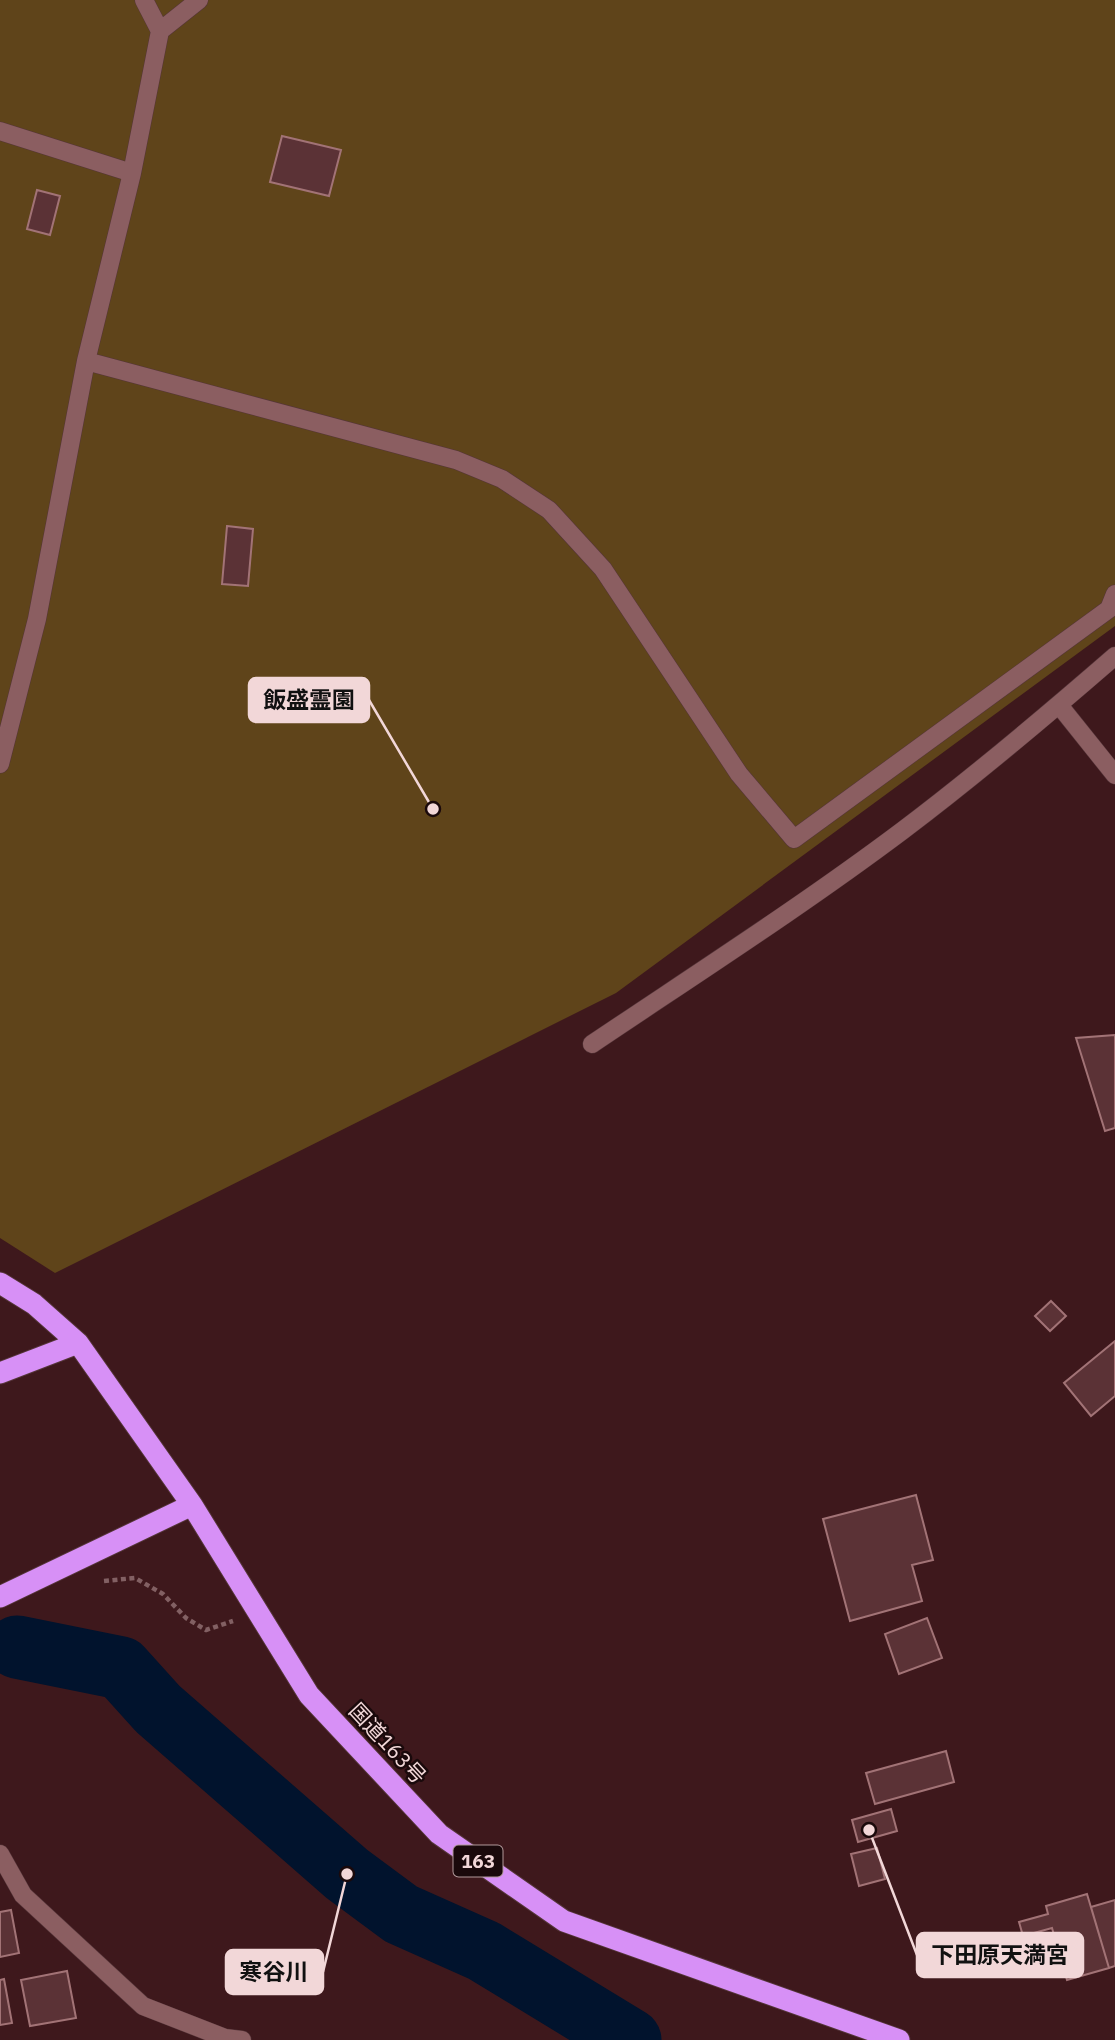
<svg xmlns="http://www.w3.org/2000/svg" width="1115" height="2040" font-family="'IBM Plex Sans','Noto Sans JP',sans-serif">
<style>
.green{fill:#5f441a}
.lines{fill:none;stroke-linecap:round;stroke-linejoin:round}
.river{stroke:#01132d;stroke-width:63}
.building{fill:#5b3236;stroke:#a27376;stroke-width:2}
.minor-casing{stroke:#553539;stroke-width:19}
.highway-casing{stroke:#553539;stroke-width:23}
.path{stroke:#826063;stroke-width:4.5;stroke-dasharray:5 3.5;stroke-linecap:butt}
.minor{stroke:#8b5e61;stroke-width:18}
.highway{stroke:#d790f6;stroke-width:21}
.labels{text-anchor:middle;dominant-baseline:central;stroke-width:5;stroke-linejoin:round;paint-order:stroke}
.shield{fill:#1a090b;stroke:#b1999a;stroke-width:2}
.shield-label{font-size:19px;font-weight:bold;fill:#f2d7d8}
.street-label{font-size:21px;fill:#f2d7d8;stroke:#1a090b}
.leader{fill:none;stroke:#f2d7d8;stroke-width:2.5}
.callout-dot{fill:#f2d7d8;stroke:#1a090b;stroke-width:2.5}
.callout{fill:#f2d7d8;stroke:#f2d7d8;stroke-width:2.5}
.callout-label{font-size:23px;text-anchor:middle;font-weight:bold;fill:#111}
</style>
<rect width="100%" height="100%" fill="#3e181c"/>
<path class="green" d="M0,0H1115V626L616,993L55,1273L0,1238Z"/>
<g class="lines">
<path class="river" d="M17,1647L121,1668L158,1709L347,1874L401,1914L484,1951L630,2040"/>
</g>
<path class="building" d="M282,136L341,150L329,196L270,182Z
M37,190L60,196L50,235L27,229Z
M227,526L253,529L248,586L222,584Z
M1115,1035V1128L1105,1131L1076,1038Z
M1051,1301L1066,1316L1050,1331L1035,1316Z
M1115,1341V1396L1091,1416L1064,1383Z
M916,1495L933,1560L912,1565L922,1601L850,1621L823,1519Z
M927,1618L942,1658L899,1674L885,1634Z
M946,1751L954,1782L875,1804L866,1773Z
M891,1809L897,1831L858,1842L852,1820Z
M877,1848L885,1879L859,1886L851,1854Z
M1087,1894L1109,1968L1067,1980L1052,1928L1023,1936L1019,1922L1048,1914L1046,1906Z
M1115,1900V1966L1109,1968L1091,1907Z
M11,1910L19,1953L0,1957V1912Z
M67,1971L76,2018L30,2026L21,1980Z
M4,1979L12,2023L0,2025V1980Z"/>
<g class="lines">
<defs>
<path id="minor" d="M160,31L199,0
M0,131L132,173
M86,361L456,460L502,479L549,510L603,569L739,774L794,839L1109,609L1115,594
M1059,705L1115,775
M0,764L37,619L86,361L132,173L160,31L144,0
M592,1044C696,974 802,906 902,831C975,776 1046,716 1115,656
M0,1854L23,1895L143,2006L225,2038L242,2040"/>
<path id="highway" d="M0,1283L34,1304L78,1343L192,1505L309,1695L439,1834L564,1921L899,2040
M0,1373L78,1343
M0,1597L192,1505"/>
</defs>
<use href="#minor" class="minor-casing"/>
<use href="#highway" class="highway-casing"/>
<path class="path" d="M104,1581L135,1578L163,1594L186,1618L206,1630L233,1621"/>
<use href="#minor" class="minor"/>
<use href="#highway" class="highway"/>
</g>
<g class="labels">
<rect class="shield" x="453.5" y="1845.5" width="49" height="31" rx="5"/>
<g class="shield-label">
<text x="478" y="1861">163</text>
</g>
<g class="street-label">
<text transform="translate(388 1743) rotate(47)">国道163号</text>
</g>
</g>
<path class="leader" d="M433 809L369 700M869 1830L917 1955M347 1874L323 1972"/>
<g class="callout-dot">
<circle cx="433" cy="809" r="7"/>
<circle cx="869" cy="1830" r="7"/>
<circle cx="347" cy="1874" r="7"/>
</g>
<g class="callout">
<rect x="249" y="678" width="120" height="44" rx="7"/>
<rect x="917" y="1933" width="166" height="44" rx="7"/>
<rect x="226" y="1950" width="97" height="44" rx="7"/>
</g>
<g class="callout-label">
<text x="309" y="708">飯盛霊園</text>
<text x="1000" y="1963">下田原天満宮</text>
<text x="274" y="1980">寒谷川</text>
</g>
</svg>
